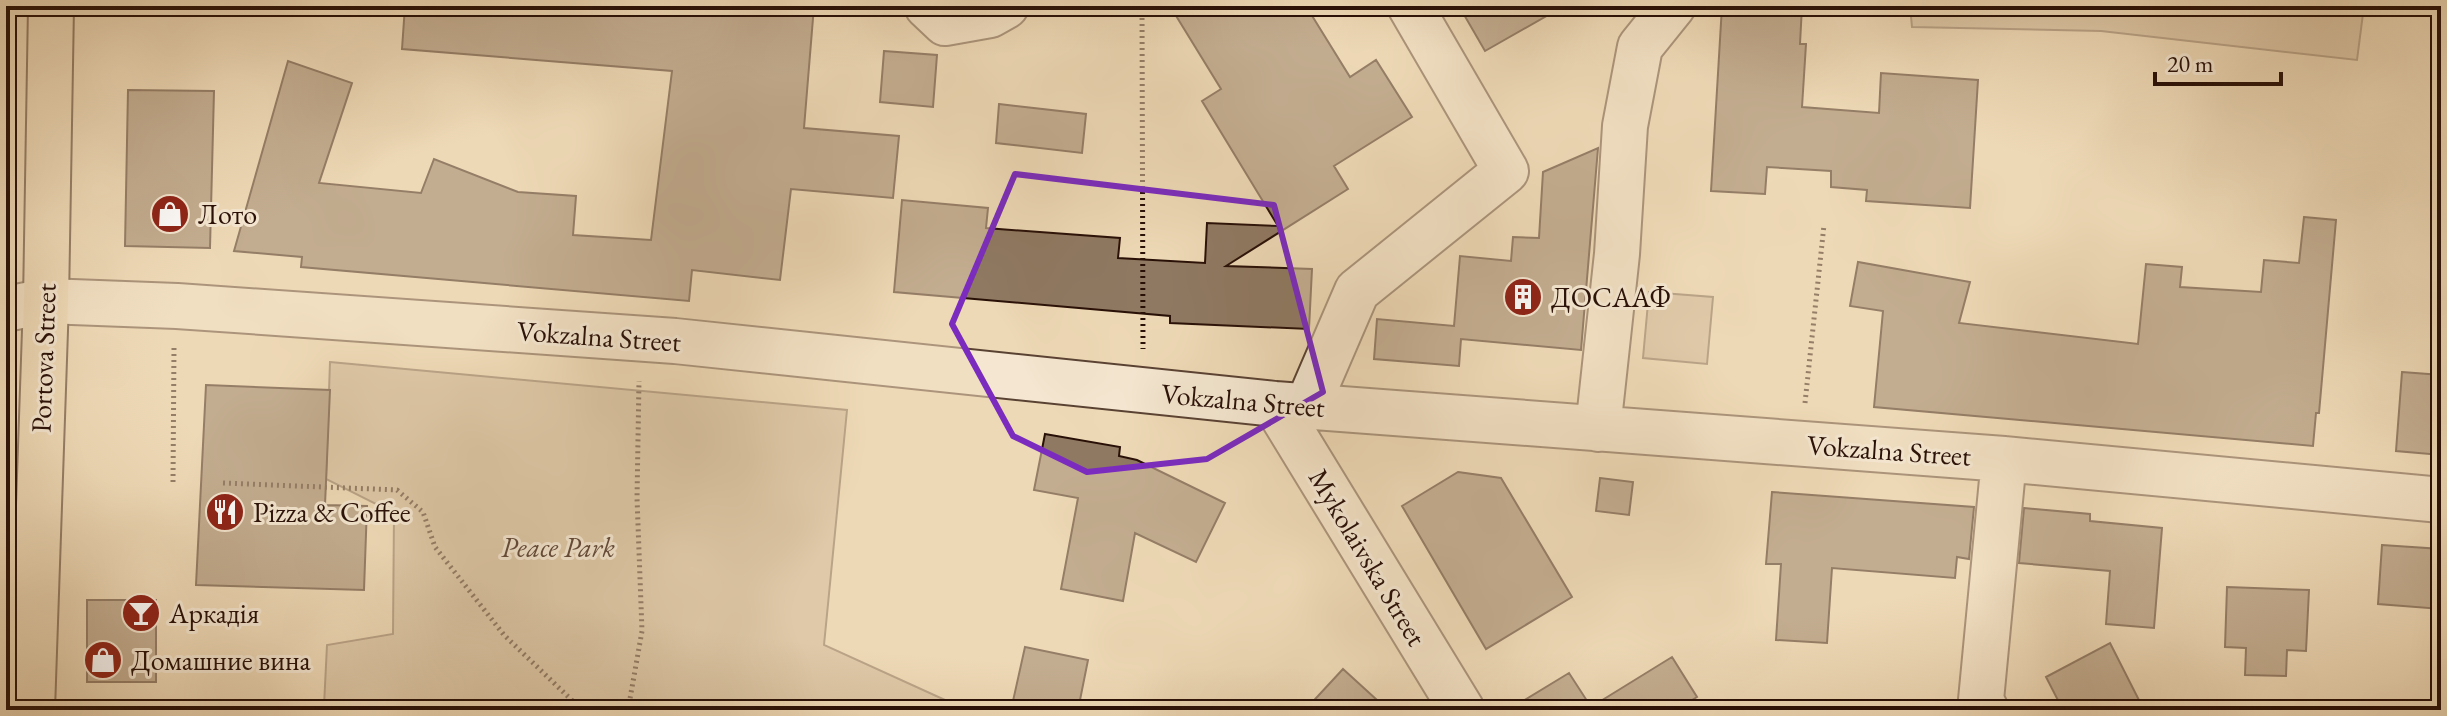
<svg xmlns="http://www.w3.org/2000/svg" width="2447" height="716" font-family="'EB Garamond',serif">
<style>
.green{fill:#cdb798;stroke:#7b6450;stroke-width:2}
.building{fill:#8f7962;stroke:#291007;stroke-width:2}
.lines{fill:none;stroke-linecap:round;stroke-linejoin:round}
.minor-casing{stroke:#5a4233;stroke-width:48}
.major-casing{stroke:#291007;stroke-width:48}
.path{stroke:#291007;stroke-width:5;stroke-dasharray:2 4;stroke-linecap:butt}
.minor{stroke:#f4e6d0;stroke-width:44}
.major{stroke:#eed9b6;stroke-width:44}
.marked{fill:none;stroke:#7b2cbf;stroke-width:6;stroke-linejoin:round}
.labels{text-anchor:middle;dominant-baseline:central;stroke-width:6;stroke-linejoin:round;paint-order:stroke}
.poi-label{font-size:28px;fill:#291007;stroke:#f4e6d0;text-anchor:start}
.street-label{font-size:28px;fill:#291007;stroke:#f4e6d0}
.park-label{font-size:28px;font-style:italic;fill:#624a3a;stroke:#f4e6d0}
</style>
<rect width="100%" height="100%" fill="#eed9b6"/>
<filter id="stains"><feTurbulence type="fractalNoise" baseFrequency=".0025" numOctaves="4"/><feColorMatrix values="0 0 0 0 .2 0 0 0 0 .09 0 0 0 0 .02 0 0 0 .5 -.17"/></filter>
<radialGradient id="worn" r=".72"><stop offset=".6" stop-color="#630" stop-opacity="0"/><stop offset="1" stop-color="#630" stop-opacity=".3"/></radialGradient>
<path class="green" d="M1910,6H2364L2357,60L2101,31L1912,27Z
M1649,292L1713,297L1707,364L1643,358Z
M330,362L847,410L824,645L967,710H110L324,706L327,645L393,634L394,513L326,479Z"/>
<path class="building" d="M405,6H814L804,128L899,136L893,198L791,189L780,280L692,270L689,301L301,267L302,257L234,251L288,61L352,83L319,183L421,193L434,159L518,192L576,196L573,235L651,240L672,71L402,49Z
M1170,6H1306L1350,77L1376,60L1412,117L1334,166L1348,189L1226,266L1312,269L1309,329L1170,323V316L894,292L902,200L988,208L986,228L1120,238L1118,258L1205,263L1207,223L1278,226L1202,101L1221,89Z
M1459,6H1564L1485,51Z
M1722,6H1802L1800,44H1806L1802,107L1879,113L1881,73L1978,80L1970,208L1866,201L1867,190L1831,187V171L1767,167L1765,194L1711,191Z
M884,51L937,55L933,107L880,102Z
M128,90L214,91L210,248L125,246Z
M999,104L1086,114L1082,153L996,143Z
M1598,148L1581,350L1461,339L1459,366L1374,359L1377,319L1454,326L1460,256L1511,261L1513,237L1539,238L1543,172Z
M2304,217L2336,220L2319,413H2316L2313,446L1874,407L1883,311L1850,306L1858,262L1970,282L1959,323L2138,344L2146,264L2182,267L2180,287L2261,292L2264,260L2299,263Z
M2402,372L2441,375V455L2396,451Z
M206,385L330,390L325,505L367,506L364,590L196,585Z
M1045,434L1120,447L1119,456L1137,460L1225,503L1196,562L1135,533L1123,601L1061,589L1078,498L1034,490Z
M1458,472L1501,478L1572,597L1486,649L1402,506Z
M1600,478L1633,482L1629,515L1596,511Z
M1772,492L1974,507L1969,559L1957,557L1955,578L1832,568L1827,643L1776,640L1781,564H1766Z
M2024,508L2090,514V521L2162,528L2154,628L2106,624L2110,571L2019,563Z
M2382,545L2441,549V609L2378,604Z
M2227,587L2309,590L2306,651L2287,650L2286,676L2245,675L2246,648L2225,647Z
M87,600H156V682H87Z
M2110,643L2144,710H2063L2046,677Z
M1025,647L1088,660L1078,710H1011Z
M1672,657L1697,697L1676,710H1508L1569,673L1591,707Z
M1343,669L1388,710H1305Z"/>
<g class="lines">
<defs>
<path id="minor" d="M927,6L945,23L990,15L1006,6
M6,309L46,301L177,306L675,341L1275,404L2004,459L2441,500
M1275,404L1462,710
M1307,407L1357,291L1506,171L1410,6
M1598,429L1617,254L1625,126L1640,47L1673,6
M1986,710L1981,700L2004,459"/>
<path id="major" d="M32,710L46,301L51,6"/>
</defs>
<use href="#minor" class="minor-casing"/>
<use href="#major" class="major-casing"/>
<path class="path" d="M1142,6L1143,349
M1805,403L1824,225
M173,482L174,347
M223,483L397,490L423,512L435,547L504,635L582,710
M628,710L642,631L637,498L639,381"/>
<use href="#minor" class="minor"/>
<use href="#major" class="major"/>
</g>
<path d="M0 0H2447V716H0ZM1015,174L1274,205L1323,392L1207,459L1087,472L1013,436L952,324Z" fill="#eed9b6" fill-opacity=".55" fill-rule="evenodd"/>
<path class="marked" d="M1015,174L1274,205L1323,392L1207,459L1087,472L1013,436L952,324Z"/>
<defs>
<symbol id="shop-disc" viewBox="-11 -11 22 22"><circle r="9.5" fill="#8f2418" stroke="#f4e6d0"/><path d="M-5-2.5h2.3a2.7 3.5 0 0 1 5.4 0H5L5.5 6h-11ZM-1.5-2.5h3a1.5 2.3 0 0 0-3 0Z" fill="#fff"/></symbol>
<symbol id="building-disc" viewBox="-11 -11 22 22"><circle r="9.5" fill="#8f2418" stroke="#f4e6d0"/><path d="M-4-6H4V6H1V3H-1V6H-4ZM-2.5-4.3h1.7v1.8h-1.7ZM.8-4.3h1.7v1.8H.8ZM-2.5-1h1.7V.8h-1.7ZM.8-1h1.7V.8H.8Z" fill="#fff"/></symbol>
<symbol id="restaurant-disc" viewBox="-11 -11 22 22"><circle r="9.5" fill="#8f2418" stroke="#f4e6d0"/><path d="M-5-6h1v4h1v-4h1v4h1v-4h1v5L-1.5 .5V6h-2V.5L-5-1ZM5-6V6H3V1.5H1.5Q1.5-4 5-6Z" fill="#fff"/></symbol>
<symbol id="bar-disc" viewBox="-11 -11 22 22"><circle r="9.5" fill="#8f2418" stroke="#f4e6d0"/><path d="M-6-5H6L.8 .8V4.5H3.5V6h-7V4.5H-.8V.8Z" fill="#fff"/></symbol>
</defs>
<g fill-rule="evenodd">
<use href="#shop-disc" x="148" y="192" width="44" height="44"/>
<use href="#building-disc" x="1501" y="275" width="44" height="44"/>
<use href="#restaurant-disc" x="203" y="490" width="44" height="44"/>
<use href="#bar-disc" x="119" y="591" width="44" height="44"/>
<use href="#shop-disc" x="81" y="638" width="44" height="44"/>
</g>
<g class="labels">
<g class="poi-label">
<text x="198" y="214">Лото</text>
<text x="1551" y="297">ДОСААФ</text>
<text x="253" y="512">Pizza &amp; Coffee</text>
<text x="169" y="613">Аркадія</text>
<text x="131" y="660">Домашние вина</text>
</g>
<g class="street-label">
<text transform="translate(599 336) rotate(4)">Vokzalna Street</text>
<text transform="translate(43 358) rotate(-88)">Portova Street</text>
<text transform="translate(1243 400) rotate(5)">Vokzalna Street</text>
<text transform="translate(1889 450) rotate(4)">Vokzalna Street</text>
<text transform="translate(1368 557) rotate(59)">Mykolaivska Street</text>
</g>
<g class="park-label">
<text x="558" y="547">Peace Park</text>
</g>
</g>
<rect width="2447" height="716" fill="none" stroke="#eed9b6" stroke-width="32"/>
<rect x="8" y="8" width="2431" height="700" fill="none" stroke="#291007" stroke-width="4"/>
<rect x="16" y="16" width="2415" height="684" fill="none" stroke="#291007" stroke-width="2"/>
<path d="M2155 72v12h126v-12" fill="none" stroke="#291007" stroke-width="4"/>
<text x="2167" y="72" font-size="24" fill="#291007" stroke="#f4e6d0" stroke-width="6" paint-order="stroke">20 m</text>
<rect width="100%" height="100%" filter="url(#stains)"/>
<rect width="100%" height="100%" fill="url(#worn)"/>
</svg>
